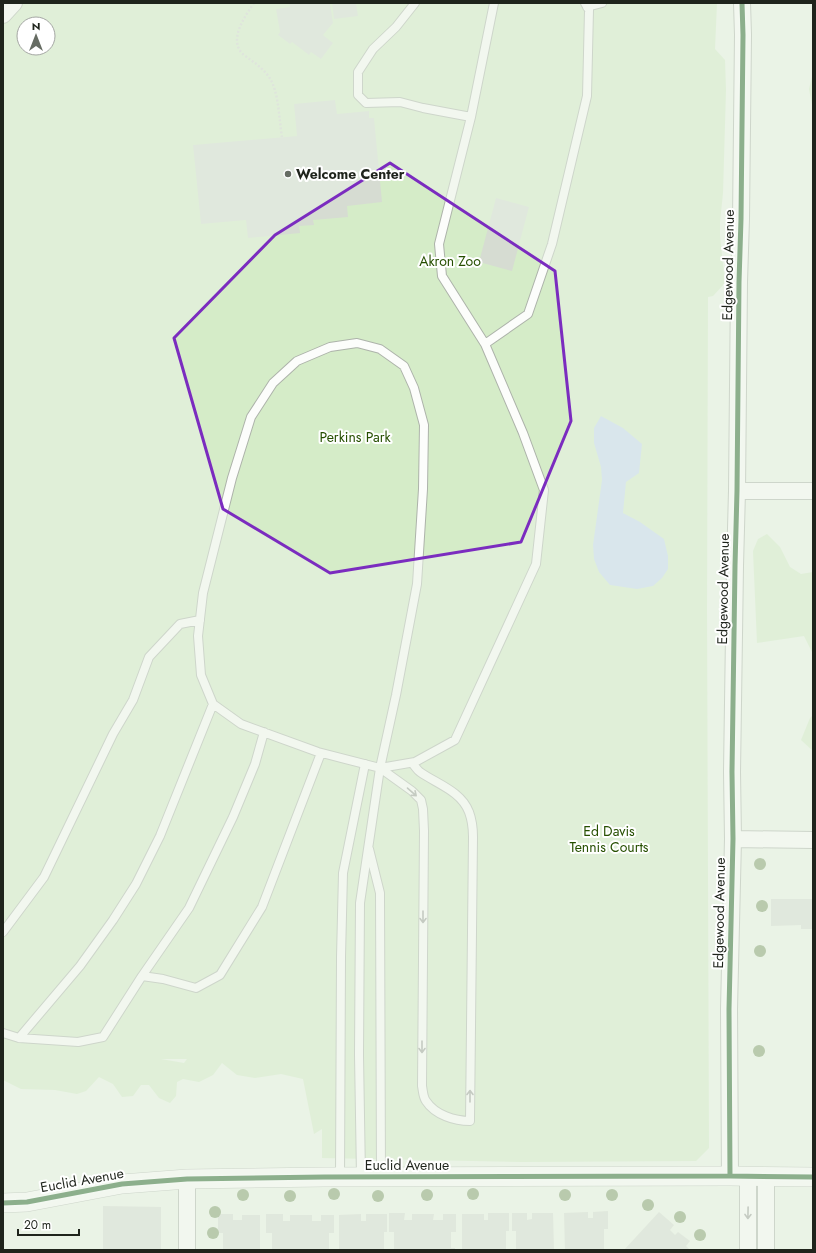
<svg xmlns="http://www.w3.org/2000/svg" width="816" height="1253" font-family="Jost,sans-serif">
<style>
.green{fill:#d5ecc8;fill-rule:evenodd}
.water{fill:#c5d8f3}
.building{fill:#d6dcd2}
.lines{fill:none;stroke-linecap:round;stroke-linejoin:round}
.service-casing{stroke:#adb3aa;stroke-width:10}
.minor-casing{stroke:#adb3aa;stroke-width:18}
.tertiary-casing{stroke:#adb3aa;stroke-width:20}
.path{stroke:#d2d4d1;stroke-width:2.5;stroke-dasharray:2 2;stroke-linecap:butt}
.service{stroke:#fcfdfb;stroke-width:8}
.minor{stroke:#fcfdfb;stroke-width:16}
.tertiary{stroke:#fcfdfb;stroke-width:19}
.cycleway-casing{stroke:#fff;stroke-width:8}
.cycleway{stroke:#1b5e20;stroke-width:5}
.tree{fill:#7e9968}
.oneway{stroke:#999b97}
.marked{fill:none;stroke:#7b2cbf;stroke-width:3;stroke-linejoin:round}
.poi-dot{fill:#666c63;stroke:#fff;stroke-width:1.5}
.labels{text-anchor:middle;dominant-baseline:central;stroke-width:4;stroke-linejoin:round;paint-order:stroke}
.poi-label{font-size:14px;font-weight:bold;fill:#1f241c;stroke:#fff;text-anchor:start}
.park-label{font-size:14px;fill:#264f00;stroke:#fff}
.street-label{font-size:14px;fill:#1f241c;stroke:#fff}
</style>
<rect width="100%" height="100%" fill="#eaf3e6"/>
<path class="green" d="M3,3H717L715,49L725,60L726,90L723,193L720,222V236L725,283L713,296L708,297L707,610L709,1148L696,1161L522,1162L322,1158V1129L314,1134L303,1079L281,1074L255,1078L237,1075L222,1063L213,1075L199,1082L183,1079L177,1082L176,1096L170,1103L159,1098L149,1085H141L133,1096L122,1097L113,1084L99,1077L86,1091L77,1094L55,1090L21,1089L3,1080ZM24,24H48V48H24ZM161,1059H187L184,1063Z
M813,73V110L809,89Z
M767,534L780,547L790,567L801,574L813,572V654L804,636L757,643L753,551L758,539Z
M813,715V751L801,740L810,718Z"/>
<path class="water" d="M601,416L623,428L642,444L639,473L626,482L623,513L640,522L664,539L668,556V569L662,578L653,586L637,589L610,585L599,572L594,559L593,545L602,480L601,467L594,443V428Z"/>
<path class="building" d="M289,3H330L333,23L323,35L333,43L321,59L311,52L309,55L292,42L290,44L278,35L280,32L276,9L290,7Z
M332,3H356L358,16L334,19Z
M335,100L337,114L369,111V118H374L382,202L347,206L348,217L313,220L314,225L299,226L300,233L248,238L246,220L201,224L193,145L297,136L294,104Z
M496,198L529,207L512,271L479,262Z
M771,899H813V929H801V925L771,926Z
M103,1206L161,1207V1249H103Z
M608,1211V1229H604V1250H565L564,1213L588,1212V1218H593V1212Z
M659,1212L674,1225L670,1230L675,1235L678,1232L690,1241L686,1246L690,1250H624Z
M389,1213H405L404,1220H412V1214H434L433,1220H443V1214H456V1232H451V1248H455V1250H394V1232H389Z
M488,1213H509V1231H506V1250H462V1214H484V1220H488Z
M512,1213H527V1220L532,1219V1213H553L554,1250H516V1231H512Z
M218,1214H233V1220H242V1215H260V1250H223V1233H218Z
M266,1214H283V1221H290V1215H312V1221H321V1215H334V1233H329V1250H272V1233H266Z
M361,1214V1221H366V1214H387V1232H384V1250H339V1215Z"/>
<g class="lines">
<defs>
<path id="service" d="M415,3L396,27L373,49L358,72V95L366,103L400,102L423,108L471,117
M587,7L602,3
M485,344L528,314L552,244L587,96L589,10L585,3
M380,768L415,762L455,740L536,564L544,490L523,433L485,344L442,276L439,244L471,117L494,3
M369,849L380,893L381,1177
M3,932L44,877L113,734L133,700L149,657L180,624L200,620
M142,976L189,908L233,817L255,764L264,732
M3,1033L19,1038L78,1042L103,1037L142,976L163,979L196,988L220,975L262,907L321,753
M19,1038L80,966L113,920L136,884L160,836L213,704
M340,1177L341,957L343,873L365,764
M361,1177L359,1055L360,903L380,768L396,695L417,584L423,489L424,425L414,388L404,366L380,349L357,343L330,347L297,361L273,383L251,417L232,478L203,593L198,636L201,675L213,704L241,724L318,752L380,768L412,791L421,800L423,809L424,831L422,1086C423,1091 423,1097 426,1101C435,1115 455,1121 470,1121L473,837C473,828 472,820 469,812C461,791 437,784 420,772C417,770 415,766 412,763"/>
<path id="minor" d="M3,15L14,3
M737,491H813
M733,839L813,840
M730,1176L729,1009L733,839L732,772L735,566L737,491L739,282L741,219L743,35L742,3
M766,1176V1250
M187,1179V1250
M748,1250V1176"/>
<path id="tertiary" d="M3,1203L27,1202L122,1184L187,1179L324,1177L730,1176L813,1177"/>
</defs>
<use href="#service" class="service-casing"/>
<use href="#minor" class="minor-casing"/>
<use href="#tertiary" class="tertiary-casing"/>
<path class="path" d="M254,3C245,16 227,41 244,55C253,62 262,67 269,77C279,91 279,120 282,137"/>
<use href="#service" class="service"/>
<use href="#minor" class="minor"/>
<use href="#tertiary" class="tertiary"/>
<defs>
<path id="cycleway" d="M730,1176L729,1009L733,839L732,772L735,566L737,491L739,282L741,219L743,35L742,3
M3,1203L27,1202L122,1184L187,1179L324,1177L730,1176L813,1177"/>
</defs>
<use href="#cycleway" class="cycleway-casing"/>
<use href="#cycleway" class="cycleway"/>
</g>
<g class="tree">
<circle cx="760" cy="864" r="6"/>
<circle cx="762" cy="906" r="6"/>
<circle cx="760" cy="951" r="6"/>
<circle cx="759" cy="1051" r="6"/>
<circle cx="334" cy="1194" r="6"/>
<circle cx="473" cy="1194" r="6"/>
<circle cx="243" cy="1195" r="6"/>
<circle cx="427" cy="1195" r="6"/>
<circle cx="565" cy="1195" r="6"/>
<circle cx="612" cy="1195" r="6"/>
<circle cx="290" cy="1196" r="6"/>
<circle cx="378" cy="1196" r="6"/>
<circle cx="648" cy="1205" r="6"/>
<circle cx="215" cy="1212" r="6"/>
<circle cx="680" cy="1217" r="6"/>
<circle cx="213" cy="1233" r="6"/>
<circle cx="700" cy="1235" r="6"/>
</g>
<defs><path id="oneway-shaft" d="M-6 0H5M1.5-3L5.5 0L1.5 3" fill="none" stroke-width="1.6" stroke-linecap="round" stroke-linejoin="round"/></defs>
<g class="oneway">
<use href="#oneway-shaft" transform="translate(412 792) rotate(41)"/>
<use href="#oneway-shaft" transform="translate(423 917) rotate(90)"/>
<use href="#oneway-shaft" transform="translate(422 1047) rotate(90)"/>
<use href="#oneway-shaft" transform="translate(470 1096) rotate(-90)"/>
<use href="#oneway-shaft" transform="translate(748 1213) rotate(91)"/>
</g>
<path d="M0 0H816V1253H0ZM390,163L555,271L571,421L521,542L330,573L223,509L174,338L275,235Z" fill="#eaf3e6" fill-opacity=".55" fill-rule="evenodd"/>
<path class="marked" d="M390,163L555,271L571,421L521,542L330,573L223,509L174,338L275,235Z"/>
<circle class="poi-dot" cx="288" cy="174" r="4"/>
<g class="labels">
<g class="poi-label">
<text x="296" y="174">Welcome Center</text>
</g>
<g class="park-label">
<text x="450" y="261">Akron Zoo</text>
<text x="355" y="437">Perkins Park</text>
<text x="609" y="831">Ed Davis<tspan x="609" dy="16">Tennis Courts</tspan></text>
</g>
<g class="street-label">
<text transform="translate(728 265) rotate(-89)">Edgewood Avenue</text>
<text transform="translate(723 589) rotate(-89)">Edgewood Avenue</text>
<text transform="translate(719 913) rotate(-89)">Edgewood Avenue</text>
<text x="407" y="1165">Euclid Avenue</text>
<text transform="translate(82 1180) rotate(-10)">Euclid Avenue</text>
</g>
</g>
<rect width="816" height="1253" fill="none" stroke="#1f241c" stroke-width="8"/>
<g transform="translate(36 36)"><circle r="19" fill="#ffffff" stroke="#a5a7a4"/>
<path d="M0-3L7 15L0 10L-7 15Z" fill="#666c63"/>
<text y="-6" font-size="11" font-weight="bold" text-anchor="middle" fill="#1f241c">N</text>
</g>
<path d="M18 1229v6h61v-6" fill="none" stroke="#1f241c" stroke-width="2"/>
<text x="24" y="1229" font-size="12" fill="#1f241c" stroke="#ffffff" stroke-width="3" paint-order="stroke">20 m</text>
</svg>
